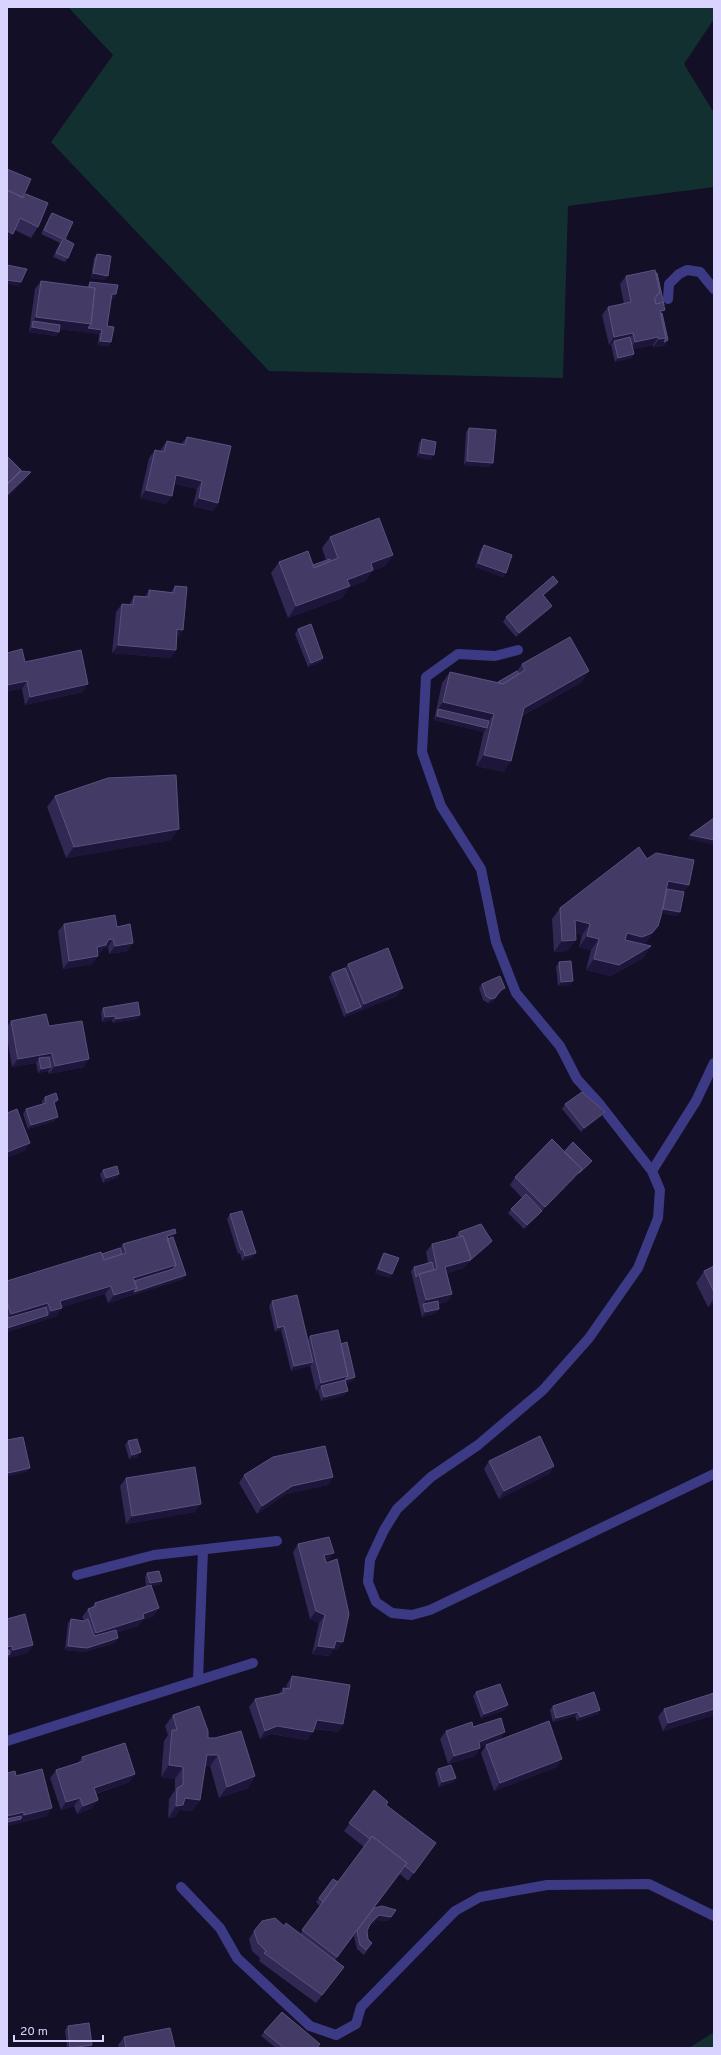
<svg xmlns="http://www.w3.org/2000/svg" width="721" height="2055" font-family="Overpass,sans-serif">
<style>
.green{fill:#12302f}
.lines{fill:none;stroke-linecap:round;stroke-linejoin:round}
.service{stroke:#3d3a85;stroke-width:10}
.wall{fill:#312854}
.shaded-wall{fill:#1d163a}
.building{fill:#433a66;stroke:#5a527e}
</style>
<rect width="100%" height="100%" fill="#130f26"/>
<path class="green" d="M68,7H714V19L684,64L714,113V187L568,206L563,378L269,371L51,142L113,55Z
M714,2032V2048H689Z"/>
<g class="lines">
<path class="service" d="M668,299L669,284L679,274L687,270L700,272L714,289
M518,650L495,656L458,654L426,677L422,752L441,806L481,869L496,942L516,993L560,1046L577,1079L598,1102L652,1171L660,1190L658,1218L638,1268L589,1338L543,1390L478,1445L431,1477L397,1509L384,1530L370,1560L368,1582L376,1602L392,1613L412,1615L430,1610L714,1474
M652,1171L696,1101L714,1063
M77,1575L154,1555L277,1541
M198,1679L203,1550
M7,1741L253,1663
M181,1887L220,1928L237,1958L310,2026L336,2035L356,2024L361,2007L455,1911L480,1897L547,1885L649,1884L714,1916"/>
</g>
<path class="wall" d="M7,169L38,227L31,238L15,230L13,234L7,243Z
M52,213L65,239L68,258L65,262L53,257L60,243L41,234L49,217Z
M97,254L105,280L91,278L94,258Z
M626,276L665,310L662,313L668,340L665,345L661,346L653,347V345L633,349L634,354L631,358L615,362L611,345H609L602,315L608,307L624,304L620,284Z
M41,281L87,287L90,282L116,294L113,299L111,298L107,326L111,342L108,346L98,345L99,334L59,329V332L56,336L29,332L35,289Z
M469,428L490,467L464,465L466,432Z
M187,437L218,503L213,511L193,506L197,489L175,484L172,496L166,504L140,498L149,458L155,450L160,451L161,449L167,441L181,444Z
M422,439L431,460L417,457L419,443Z
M330,537L393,555L385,566L373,570L365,581L349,587L342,598L288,618L271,573L279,562L313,565L326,560L322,548Z
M484,545L506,573L503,577L475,567L481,549Z
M558,582L555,586L543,596L549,610L516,637L503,622L506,617Z
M175,586L178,638H177L176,650L170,658L112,653L116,612L122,604L129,605L134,596L145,597L149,590L171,592Z
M298,629L323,658L321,662L308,667L295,634Z
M25,662L83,692L25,705L22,689Z
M522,664L582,682L522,716L504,772L476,766L484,731V732L434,720L442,683L450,672L498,682L517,671Z
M55,796L171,840L66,858L47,807Z
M647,859L689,885L684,892L680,912L677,916L662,913L650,937L644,945L651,946L643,958L611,976L586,970L591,950L579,947L582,935L576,933L568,951L554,952L552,919L560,908Z
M64,924L117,927L128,951L109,954L108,947L104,948L100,953H98V956L92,964L63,969L58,931Z
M559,962L570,985L558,986L556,967Z
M348,964L397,996L344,1017L329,977L332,973L345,968Z
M482,984L502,992L498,994L492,1002L488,1003L483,1000L479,988Z
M103,1008L140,1015L137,1019L113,1023L112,1020L102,1022L101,1012Z
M11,1021L49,1026L84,1067L49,1074L48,1071L38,1073L36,1063L12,1067L7,1037V1027Z
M45,1097L58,1100L54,1105L55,1121L28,1129L23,1114L26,1109L42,1104V1101Z
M565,1104L602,1116L581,1132L562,1109Z
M564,1152L589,1165L576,1177L524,1229L508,1213L511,1209L522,1198L510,1185L515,1177Z
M103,1170L117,1178L103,1183L100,1174Z
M230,1214L253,1257L242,1261L240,1253L238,1254L227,1219Z
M459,1232L492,1241L489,1245L466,1265L464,1268L447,1273L452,1294L447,1302L438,1304L439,1309L436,1313L422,1317L411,1271L414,1267L428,1263L426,1252L432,1244L456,1237V1236Z
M176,1233L173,1237L186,1275L183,1279L108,1303L105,1294L62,1307L57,1316L7,1332V1281L102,1254L120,1248L123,1244Z
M384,1253L390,1278L375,1273L381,1257Z
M714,1266V1306L713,1304L708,1307L696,1283L704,1271Z
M272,1301L308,1340L310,1336L341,1344L355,1377L352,1381L346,1383L345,1395L321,1401L318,1390L316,1391L310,1366L291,1371L281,1330L275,1332L269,1306Z
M128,1441L138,1457L129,1459L125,1445Z
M489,1461L554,1466L549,1474L499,1499L484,1469Z
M244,1475L333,1477L328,1485L286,1494L257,1514L239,1483Z
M126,1478L195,1512L126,1524L120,1486Z
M298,1544L328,1561L326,1562L338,1650H333L329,1656L312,1654L319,1623L310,1619L293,1552Z
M147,1573L162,1581L159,1585L152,1586L154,1616L143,1620L138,1626L116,1633L118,1638L115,1643L84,1652L65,1650L68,1623L71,1619L84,1621L82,1617L88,1609L91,1608L95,1603L146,1586L145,1577Z
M7,1619L33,1645L27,1653L7,1658Z
M292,1676L343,1724L338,1732L314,1729L307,1740L271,1734L260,1739L249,1707L255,1699L279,1694L283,1688H286L287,1684Z
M476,1692L505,1710L481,1718L473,1696Z
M714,1693V1715L663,1731L658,1717L664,1709Z
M553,1706L600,1710L598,1714L577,1721L575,1716L553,1722L550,1710Z
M173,1715L208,1738L255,1776L248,1788L219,1798L210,1766H205L200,1800L192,1811L180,1810L175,1817L168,1818L169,1799L175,1790V1779L161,1777L164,1741L168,1735L165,1726Z
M473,1727L500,1740L557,1767L494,1791L481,1753L486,1745L480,1747L475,1756L448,1764L440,1739L446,1731Z
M82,1757L135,1774L129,1782L96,1794L98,1800L92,1808L77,1814L74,1806L61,1810L50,1778L56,1770L78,1763Z
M438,1769L456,1778L453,1782L439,1787L435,1773Z
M7,1773L16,1776L47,1816L7,1826Z
M374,1790L386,1805L436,1843L408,1881L400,1874L374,1908L396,1910L388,1921L377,1920L369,1927L367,1931L368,1939L372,1943L364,1955L357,1949L354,1936L357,1931L335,1961L338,1975L316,2003L259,1961L260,1958L252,1951L249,1939L254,1931L284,1926L300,1934L320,1906L316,1902L319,1898L338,1882L364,1847L344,1831Z
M68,2026L92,2045L90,2048H67L65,2030Z
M264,2032L317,2048H276L261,2036Z
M124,2037L175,2048H119L118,2045Z"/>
<path class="shaded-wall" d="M7,231L13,234L7,243Z
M93,273L108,276L105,280L91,278Z
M7,280L21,282L18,286L7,284Z
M112,294H116L113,299L109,298Z
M665,310L659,318L660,311Z
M36,317L91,324L102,330L99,334L33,326V321L30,325Z
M32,327L59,332L56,336L29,332Z
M633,333L628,341H614L611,345H609L614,337Z
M658,337L653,345L630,350L635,342Z
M666,338L668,340L665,345L653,347L659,339Z
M100,341L111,342L108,346L98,345Z
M634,354L631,358L615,362L618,358Z
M420,453L434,455L431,460L417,457Z
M467,461L493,463L490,467L464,465Z
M31,472L25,480L7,498V495Z
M176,475L202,481L197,489L171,483Z
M146,490L172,496L166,504L140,498Z
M199,498L218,503L213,511L193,506Z
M393,555L385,566L373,570L365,581L349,587L342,598L288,618L296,606L347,580L371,563Z
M478,563L506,573L503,577L475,567Z
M558,582L555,586L540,599L543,595Z
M552,606L549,610L516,637L519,633Z
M177,629L183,630L178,638L172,637Z
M118,645L176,650L170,658L112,653Z
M323,658L321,662L308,667L311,663Z
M589,671L582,682L516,719L524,708Z
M27,681L22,689L7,692V685Z
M88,684L83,692L25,705L30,697Z
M443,702L494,714L486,725L438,709Z
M437,716L487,728L484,732L434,720Z
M484,755L511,761L504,772L476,766Z
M179,829L171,840L66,858L74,847Z
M690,835L714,840V845L687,839Z
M668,881L689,885L681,897L663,888Z
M659,908L680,912L677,916L656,912Z
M575,920L590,924L582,935L568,931Z
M658,926L644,945H619L627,933Z
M587,936L599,939L591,950L579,947Z
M113,939L108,947L104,948L100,953L91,955L97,947L108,940Z
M576,940L568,951L554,952L562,941Z
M133,943L128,951L109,954L115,946Z
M651,946L643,958L611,976L586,970L594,959Z
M98,956L92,964L63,969L69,961Z
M573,981L570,985L558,986L561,982Z
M403,988L397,996L359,1012L364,1004Z
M505,988L502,992L498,994L501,990Z
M495,998L492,1002L488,1003L491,999Z
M361,1007L359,1012L344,1017L347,1013Z
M140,1015L137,1019L113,1023L116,1019Z
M115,1016L112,1020L102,1022L105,1017Z
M52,1053L46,1061L39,1058L36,1063L12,1067L18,1059Z
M89,1059L84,1067L49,1074L55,1066Z
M51,1067L48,1071L38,1073L41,1069Z
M58,1100L55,1104L51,1106L54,1102Z
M605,1112L602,1116L581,1132L584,1128Z
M58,1117L55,1121L28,1129L31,1125Z
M30,1143L25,1151L7,1158V1152Z
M592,1161L589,1165L576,1177L524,1229L527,1225L542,1211L545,1207L582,1169Z
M119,1174L117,1178L103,1183L106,1178Z
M176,1233L170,1241L164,1240L167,1236Z
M492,1241L489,1245L466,1265L464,1268L440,1275L445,1267Z
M256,1253L253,1257L242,1261L245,1256Z
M176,1265L170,1273L131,1282L133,1278Z
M378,1269L392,1274L390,1278L375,1273Z
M186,1275L183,1279L108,1303L114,1295L137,1288Z
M111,1286L105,1294L55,1309L60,1301Z
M452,1294L447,1302L424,1307L423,1304L426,1300Z
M714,1298V1303L713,1304L708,1307Z
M48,1303L43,1311L7,1320L11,1314Z
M62,1308L57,1316L7,1332V1328L48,1315L51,1311Z
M439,1309L436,1313L422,1317L425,1312Z
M284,1326L281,1330L275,1332L278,1328Z
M313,1362L310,1366L291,1371L294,1366Z
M348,1376L342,1384L321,1386L318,1390L316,1391L321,1383Z
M355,1377L352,1381L342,1384L345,1380Z
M348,1391L345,1395L321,1401L324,1397Z
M141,1452L138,1457L129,1459L132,1455Z
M554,1466L549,1474L499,1499L504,1491Z
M30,1468L27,1472L7,1477V1475L8,1473Z
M333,1477L328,1485L286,1494L257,1514L262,1506L292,1486Z
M201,1504L195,1512L126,1524L132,1516Z
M334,1553L328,1561L319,1563L324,1555Z
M162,1581L159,1585L147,1587L150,1583Z
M159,1608L154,1616L143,1620L138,1626L91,1641L96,1633L143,1614Z
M316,1611L325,1615L319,1623L310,1619Z
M118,1638L115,1643L84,1652L65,1650L68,1646Z
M336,1641L343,1642L338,1650H333L329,1656L312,1654L318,1646Z
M33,1645L27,1653L7,1658L13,1650Z
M12,1646L7,1653V1647Z
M508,1705L505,1710L481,1718L484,1714Z
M714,1709V1715L663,1731L668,1723Z
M600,1710L598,1714L577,1721L580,1717Z
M578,1712L575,1716L553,1722L556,1718Z
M317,1720L343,1724L338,1732L311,1728Z
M277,1726L313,1732L307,1740L271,1734L260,1739L265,1731Z
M505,1732L500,1740L473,1750L479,1742Z
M480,1748L475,1756L448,1764L454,1756Z
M207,1755H218L210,1766H199Z
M562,1759L557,1767L494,1791L500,1783Z
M169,1765L183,1767L175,1779L161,1777Z
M135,1774L129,1782L88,1796L94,1788Z
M255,1776L248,1788L219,1798L227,1787Z
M456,1778L453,1782L439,1787L442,1782Z
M80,1798L74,1806L61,1810L66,1802Z
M185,1798L200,1800L192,1811L180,1810L175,1817L168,1818L176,1806Z
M98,1800L92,1808L77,1814L83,1806Z
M52,1808L47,1816L7,1826V1816L24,1812L18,1820L21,1819L24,1815Z
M407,1863L399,1874L330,1968L337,1957Z
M379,1915L391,1917L388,1921L377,1920L367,1928L370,1924Z
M92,2045L90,2048H72Z"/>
<path class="building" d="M7,169L31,179L23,197L7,190Z
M7,190L23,198L26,194L48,203L38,227L20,218L13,234L7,231Z
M52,213L73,222L65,239L74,244L68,258L56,253L63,239L44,230Z
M97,254L111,256L108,276L93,273Z
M7,265L27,269L21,282L7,280Z
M655,270L660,292L654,298L656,304L663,302L665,310L660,311L666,338L659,339L658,337L635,342L633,333L614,337L608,307L631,302L626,276Z
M656,273H657L664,305L663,302L656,304L655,299L660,292Z
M41,281L95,288L91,324L36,317Z
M90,282L118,285L116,294H112L107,326L114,327L111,342L100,341L102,330L88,328L91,324L95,288L89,287Z
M662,313L668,340L664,342L666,338L661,314Z
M33,321L60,325L59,332L32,327Z
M630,337L634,354L618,358L614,341Z
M469,428L496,430L493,463L467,461Z
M187,437L231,446L218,503L199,498L202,481L176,475L172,496L146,490L155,450L164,452L167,441L185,445Z
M422,439L436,442L434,455L420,453Z
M7,456L21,470L7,484Z
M21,471L31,472L7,495V485Z
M379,518L393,555L371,563L373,570L347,580L350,586L296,606L279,562L308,551L314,568L338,558L330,537Z
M484,545L512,555L506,573L478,563Z
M330,559L331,561L314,568L313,565Z
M553,576L558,582L543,595L552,606L519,633L506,617Z
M175,586L187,587L183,630L177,629L176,650L118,645L122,604L133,605L134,596L149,597V590L174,593Z
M311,624L323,658L311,663L298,629Z
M570,637L589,671L524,708L511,761L484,755L494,714L443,702L450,672L503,684L525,670L522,664Z
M22,649L25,662L81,650L88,684L30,697L27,681L7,685V653Z
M517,671L519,674L503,684L498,682Z
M438,709L489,721L487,728L437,716Z
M176,775L179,829L74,847L55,796L108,778Z
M714,818V840L690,835Z
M639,847L647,859L656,853L694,860L689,885L668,881L661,916L658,926L652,933L642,937L627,933L625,940L651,946L619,965L594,959L599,939L587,936L590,924L575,920L576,940L562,941L560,908Z
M667,889L684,892L680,912L663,909Z
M115,915L117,927L130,924L133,943L115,946L113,939L108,940L106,945L97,947L98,956L69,961L64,924Z
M388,948L403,988L364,1004L348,964Z
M571,961L573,981L561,982L559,962Z
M345,968L361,1007L347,1013L332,973Z
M500,976L505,988L501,990L495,998L491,999L486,996L482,984Z
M138,1002L140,1015L116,1019L115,1016L105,1017L103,1008Z
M46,1014L49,1026L82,1021L89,1059L55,1066L52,1053L18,1059L11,1021Z
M49,1057L51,1067L41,1069L39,1058Z
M582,1092L605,1112L584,1128L565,1104Z
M56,1093L58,1100L54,1102L58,1117L31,1125L26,1109L46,1103L45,1097Z
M17,1109L30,1143L7,1152V1113Z
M552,1139L582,1169L545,1207L515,1177Z
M573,1142L592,1161L579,1173L582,1169L564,1152Z
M117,1166L119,1174L106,1178L103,1170Z
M526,1194L542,1211L527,1225L511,1209Z
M242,1211L256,1253L245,1256L243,1249L241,1250L230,1214Z
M481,1224L492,1241L469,1261L471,1258L463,1236H460L459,1232Z
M175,1229L176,1233L167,1236L176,1265L133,1278L137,1288L114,1295L111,1286L60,1301L62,1308L51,1311L48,1303L11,1314L7,1302V1281L101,1252L104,1260L126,1253L123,1244Z
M463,1236L471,1258L470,1260L445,1267L452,1294L426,1300L419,1274L437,1269L432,1244Z
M173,1237L186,1275L134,1292L137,1288L134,1281L173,1269L176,1265L167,1239Z
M120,1248L122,1254L104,1260L102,1254Z
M384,1253L399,1258L392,1274L378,1269Z
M432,1262L434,1270L419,1274L416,1277L414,1267Z
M714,1266V1292L704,1271Z
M297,1295L313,1362L294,1366L284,1326L278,1328L272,1301Z
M438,1301L439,1309L425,1312L423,1304Z
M46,1307L48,1315L7,1328V1314L8,1318Z
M338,1330L348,1376L321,1383L310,1336Z
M347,1342L355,1377L345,1380L348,1376L341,1344Z
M345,1380L348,1391L324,1397L321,1386Z
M540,1436L554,1466L504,1491L489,1461Z
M23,1437L30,1468L8,1473L7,1468V1440Z
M137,1439L141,1452L132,1455L128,1441Z
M325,1446L333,1477L292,1486L262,1506L244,1475L273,1457Z
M195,1467L201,1504L132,1516L126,1478Z
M329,1537L334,1553L324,1555L326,1563L337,1559L349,1614L343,1642L336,1641L334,1648L318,1646L325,1615L316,1611L298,1544Z
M159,1571L162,1581L150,1583L147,1573Z
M151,1585L159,1608L143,1614L144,1618L96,1633L88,1609L96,1606L95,1603Z
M25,1614L33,1645L13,1650L12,1646L7,1647V1619Z
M71,1619L84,1621L88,1619L94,1636L116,1630L118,1638L87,1648L68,1646Z
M7,1650H9L10,1654L7,1655Z
M292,1676L350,1685L343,1724L317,1720L313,1732L277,1726L265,1731L255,1699L284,1693L283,1688L290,1689Z
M500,1684L508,1705L484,1714L476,1692Z
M594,1692L600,1710L580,1717L578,1712L556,1718L553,1706Z
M714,1693V1709L668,1723L664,1709Z
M199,1706L208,1731V1738H215L241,1731L255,1776L227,1787L218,1755H207L200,1800L185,1798L183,1805L176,1806L177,1788L183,1785V1767L169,1765L172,1730H177L173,1715Z
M501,1718L505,1732L479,1742L480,1748L454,1756L446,1731L472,1722L473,1727Z
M549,1721L562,1759L500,1783L486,1745Z
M125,1743L135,1774L94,1788L98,1800L83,1806L80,1798L66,1802L56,1770L84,1761L82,1757Z
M451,1765L456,1778L442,1782L438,1769Z
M42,1769L52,1808L24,1815V1812L7,1816V1773L15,1771L16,1776Z
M374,1790L388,1802L386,1805L436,1843L414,1873L405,1866L407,1863L372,1836L370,1839L349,1823Z
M21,1816V1819L7,1822V1819Z
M372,1836L407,1863L337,1957L302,1930Z
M333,1879L338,1882L323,1902L319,1898Z
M382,1906L396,1910L391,1917L379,1915L370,1924L367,1931L368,1939L372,1943L366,1950L360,1945L357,1931L374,1908Z
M275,1918L284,1926L286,1923L344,1967L322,1995L264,1953L266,1951L258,1943L254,1931L262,1921Z
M282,2012L320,2044L317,2048H284L264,2032Z
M89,2023L92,2045L70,2048L68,2026Z
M170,2028L175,2048H126L124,2037Z"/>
<rect width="721" height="2055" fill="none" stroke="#d9d4ff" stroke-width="16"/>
<path d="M14 2035v6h89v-6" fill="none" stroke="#d9d4ff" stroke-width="2"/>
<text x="20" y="2035" font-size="12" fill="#d9d4ff" stroke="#130f26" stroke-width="3" paint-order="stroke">20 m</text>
</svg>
